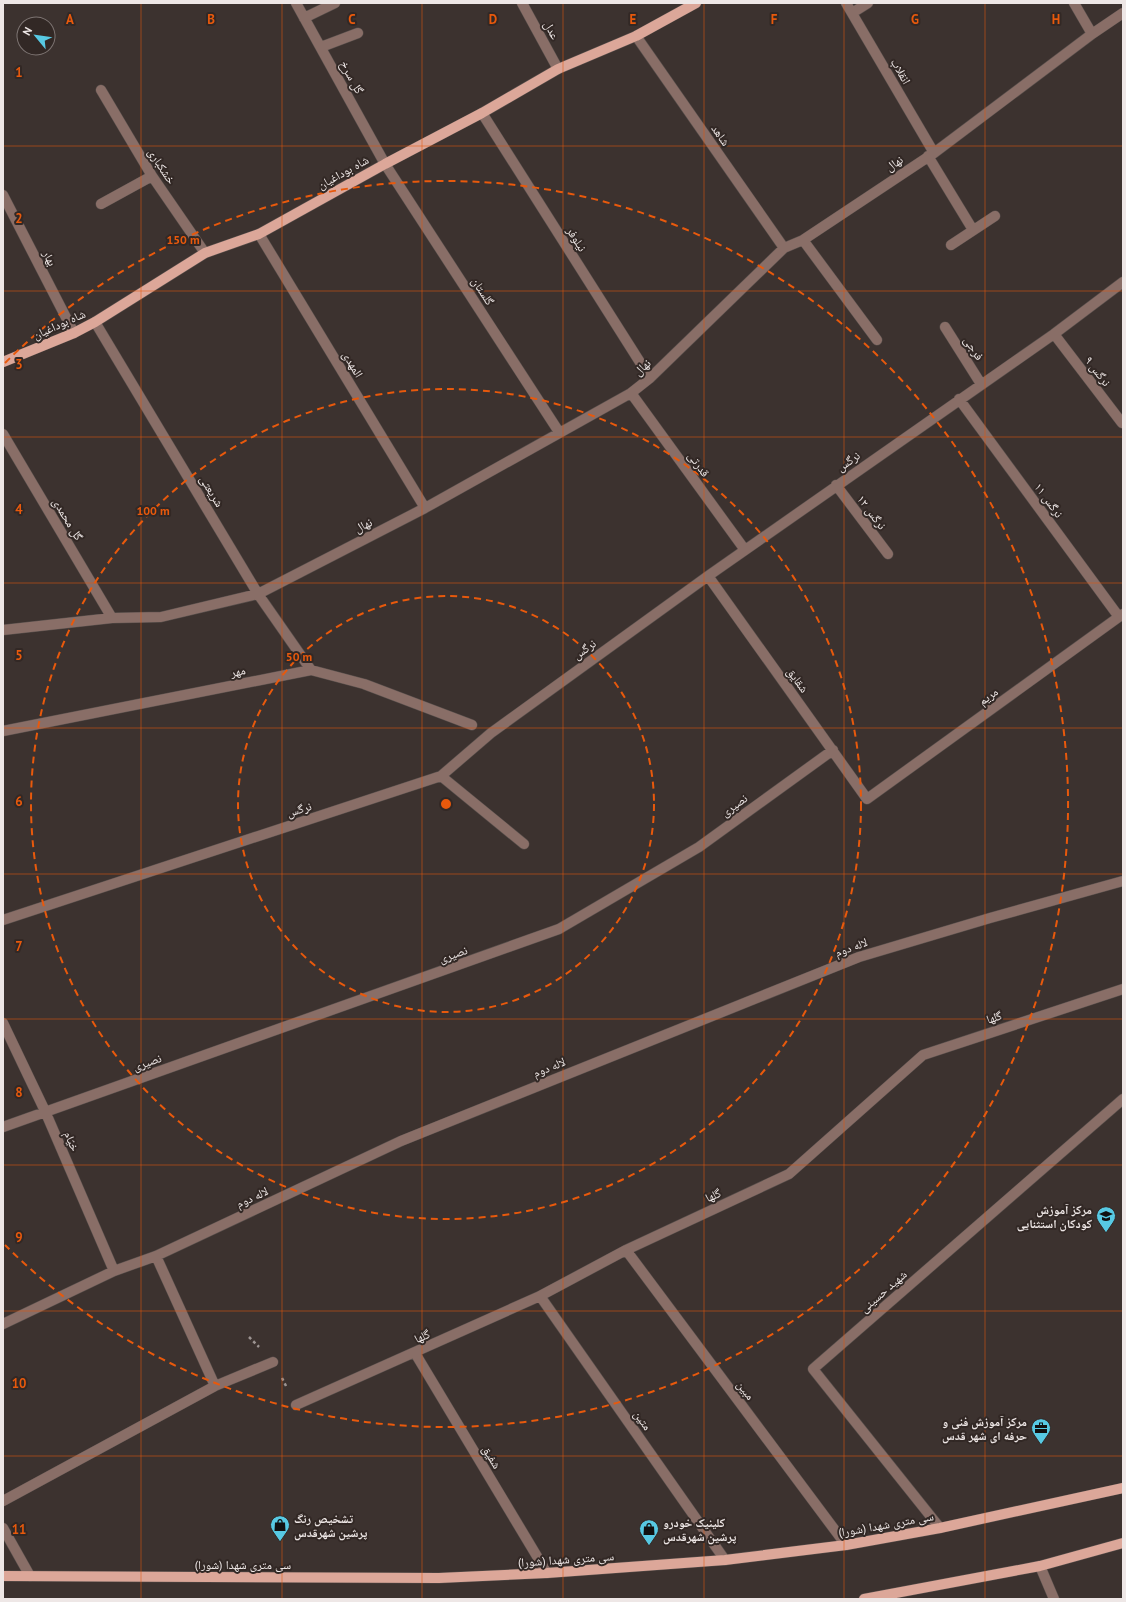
<svg xmlns="http://www.w3.org/2000/svg" width="1126" height="1602" font-family="'PT Sans','Noto Naskh Arabic',sans-serif">
<style>
.lines{fill:none;stroke-linecap:round;stroke-linejoin:round}
.minor-casing{stroke:#584f4c;stroke-width:11}
.major-casing{stroke:#584f4c;stroke-width:11}
.path{stroke:#9c9391;stroke-width:2.5;stroke-dasharray:3 3;stroke-linecap:butt}
.minor{stroke:#896e67;stroke-width:10}
.major{stroke:#dca799;stroke-width:10}
.grid{fill:none;stroke:#e8590c;stroke-width:1;stroke-opacity:0.55}
.ring{fill:none;stroke:#e8590c;stroke-width:2;stroke-dasharray:7 5}
.labels{text-anchor:middle;dominant-baseline:central;stroke-width:4;stroke-linejoin:round;paint-order:stroke}
.street-label{font-size:12px;fill:#eee7e6;stroke:#322825}
.poi-label{font-size:12px;font-weight:bold;fill:#eee7e6;stroke:#322825;text-anchor:end}
.grid-label{font-size:13px;text-anchor:middle;font-weight:bold;fill:#e8590c;stroke:#322825;stroke-width:4;stroke-linejoin:round;paint-order:stroke}
.centre{fill:#e8590c;stroke:#322825;stroke-width:2}
.ring-label{font-size:12px;text-anchor:middle;font-weight:bold;fill:#e8590c;stroke:#322825;stroke-width:4;stroke-linejoin:round;paint-order:stroke}
</style>
<rect width="100%" height="100%" fill="#3c322f"/>
<g class="lines">
<defs>
<path id="minor" d="M296,3L385,164L559,432
M522,3L558,69
M846,3L934,153
M1074,3L1092,34
M852,13L868,3
M304,18L335,3
M636,36L784,248
M321,47L358,33
M101,90L152,176L205,253
M482,113L650,378
M928,156L973,230
M3,195L74,333
M101,204L152,176
M259,234L425,508
M803,240L877,340
M951,245L995,216
M95,322L258,594L311,670
M945,327L981,384
M1054,334L1122,423
M631,393L745,550
M959,399L1119,617
M3,434L112,618
M836,485L888,554
M708,576L867,799L1123,614
M3,630L112,618L161,617L258,594L425,508L631,393L650,378L784,248L803,240L934,153L1092,34L1123,13
M3,731L311,670L364,684L472,725
M441,776L524,844
M3,920L441,776L491,733L708,576L1054,334L1123,282
M3,1023L45,1111L114,1271
M3,1127L559,929L699,847L833,750
M626,1250L846,1545
M156,1256L215,1386
M540,1296L725,1560
M3,1324L114,1271L156,1256L401,1141L859,957L990,918L1123,881
M415,1353L547,1573
M296,1405L540,1296L626,1250L789,1174L923,1055L1123,989
M3,1501L215,1386L273,1362
M3,1528L30,1576
M940,1528L813,1369L1123,1099
M1040,1566L1054,1599"/>
<path id="major" d="M3,362L74,333L95,322L205,253L259,234L385,164L482,113L558,69L636,36L696,3
M3,1576L439,1578L547,1573L725,1560L846,1545L940,1528L1123,1488
M864,1599L1040,1566L1123,1543"/>
</defs>
<use href="#minor" class="minor-casing"/>
<use href="#major" class="major-casing"/>
<path class="path" d="M249,1337L259,1347
M282,1378L287,1388"/>
<use href="#minor" class="minor"/>
<use href="#major" class="major"/>
</g>
<path class="grid" d="M141,3V1599M282,3V1599M422,3V1599M563,3V1599M704,3V1599M844,3V1599M985,3V1599M3,146H1123M3,291H1123M3,437H1123M3,583H1123M3,728H1123M3,874H1123M3,1019H1123M3,1165H1123M3,1311H1123M3,1456H1123"/>
<g class="ring">
<circle cx="446" cy="804" r="208"/>
<circle cx="446" cy="804" r="415"/>
<path d="M5 363A623 623 0 1 1 5 1245"/>
</g>
<defs>
<symbol id="school-pin" viewBox="-11 -11 22 30"><path d="M0 17L-7.5 6A9.5 9.5 0 1 1 7.5 6Z" fill="#57c9e3" stroke="#322825"/><path d="M0-5L7-2L0 1L-7-2ZM-4 1L0 2.5L4 1V4Q0 6-4 4Z" fill="#111"/></symbol>
<symbol id="office-pin" viewBox="-11 -11 22 30"><path d="M0 17L-7.5 6A9.5 9.5 0 1 1 7.5 6Z" fill="#57c9e3" stroke="#322825"/><path d="M-6-3h4V-5.5h4V-3h4V5H-6ZM-1-4.5V-3h2v-1.5ZM-6 0V1H6V0Z" fill="#111"/></symbol>
<symbol id="shop-pin" viewBox="-11 -11 22 30"><path d="M0 17L-7.5 6A9.5 9.5 0 1 1 7.5 6Z" fill="#57c9e3" stroke="#322825"/><path d="M-5-2.5h2.3a2.7 3.5 0 0 1 5.4 0H5L5.5 6h-11ZM-1.5-2.5h3a1.5 2.3 0 0 0-3 0Z" fill="#111"/></symbol>
</defs>
<g fill-rule="evenodd">
<use href="#school-pin" x="1095" y="1205" width="22" height="30"/>
<use href="#office-pin" x="1030" y="1417" width="22" height="30"/>
<use href="#shop-pin" x="269" y="1514" width="22" height="30"/>
<use href="#shop-pin" x="638" y="1518" width="22" height="30"/>
</g>
<g class="labels">
<g class="street-label">
<text transform="translate(552 30) rotate(62)">عدل</text>
<text transform="translate(901 71) rotate(60)">انقلاب</text>
<text transform="translate(352 77) rotate(61)">گل سرخ</text>
<text transform="translate(721 135) rotate(55)">شاهد</text>
<text transform="translate(894 163) rotate(-34)">نهال</text>
<text transform="translate(162 166) rotate(57)">خشکباری</text>
<text transform="translate(343 172) rotate(-29)">شاه بوداغیان</text>
<text transform="translate(577 239) rotate(58)">نیلوفر</text>
<text transform="translate(50 258) rotate(63)">بهار</text>
<text transform="translate(483 291) rotate(57)">گلستان</text>
<text transform="translate(59 324) rotate(-24)">شاه بوداغیان</text>
<text transform="translate(974 348) rotate(57)">فرجی</text>
<text transform="translate(353 364) rotate(59)">المهدی</text>
<text transform="translate(642 367) rotate(-42)">نهال</text>
<text transform="translate(1098 371) rotate(53)">نرگس ۹</text>
<text transform="translate(848 461) rotate(-35)">نرگس</text>
<text transform="translate(699 464) rotate(54)">قدرتی</text>
<text transform="translate(212 491) rotate(59)">شریعتی</text>
<text transform="translate(1049 500) rotate(54)">نرگس ۱۱</text>
<text transform="translate(872 512) rotate(53)">نرگس ۱۲</text>
<text transform="translate(68 519) rotate(59)">گل محمدی</text>
<text transform="translate(363 525) rotate(-27)">نهال</text>
<text transform="translate(584 649) rotate(-36)">نرگس</text>
<text transform="translate(238 671) rotate(-11)">مهر</text>
<text transform="translate(798 680) rotate(54)">شقایق</text>
<text transform="translate(988 696) rotate(-36)">مریم</text>
<text transform="translate(734 805) rotate(-36)">نصیری</text>
<text transform="translate(299 809) rotate(-18)">نرگس</text>
<text transform="translate(851 947) rotate(-20)">لاله دوم</text>
<text transform="translate(453 954) rotate(-19)">نصیری</text>
<text transform="translate(994 1017) rotate(-18)">گلها</text>
<text transform="translate(147 1062) rotate(-19)">نصیری</text>
<text transform="translate(549 1067) rotate(-22)">لاله دوم</text>
<text transform="translate(72 1141) rotate(67)">خیّام</text>
<text transform="translate(713 1195) rotate(-25)">گلها</text>
<text transform="translate(252 1197) rotate(-25)">لاله دوم</text>
<text transform="translate(883 1291) rotate(-41)">شهید حسینی</text>
<text transform="translate(422 1336) rotate(-25)">گلها</text>
<text transform="translate(746 1390) rotate(53)">مبین</text>
<text transform="translate(643 1420) rotate(55)">متین</text>
<text transform="translate(492 1457) rotate(59)">شفیق</text>
<text transform="translate(886 1524) rotate(-10)">سی متری شهدا (شورا)</text>
<text transform="translate(566 1559) rotate(-4)">سی متری شهدا (شورا)</text>
<text x="243" y="1564">سی متری شهدا (شورا)</text>
</g>
<g class="poi-label">
<text x="1092" y="1209">مرکز آموزش<tspan x="1092" dy="14">کودکان استثنایی</tspan></text>
<text x="1027" y="1421">مرکز آموزش فنی و<tspan x="1027" dy="14">حرفه ای شهر قدس</tspan></text>
<text x="294" y="1518" text-anchor="start">تشخیص رنگ<tspan x="294" dy="14">پرشین شهرقدس</tspan></text>
<text x="663" y="1522" text-anchor="start">کلینیک خودرو<tspan x="663" dy="14">پرشین شهرقدس</tspan></text>
</g>
</g>
<g class="grid-label">
<text x="70" y="24">A</text>
<text x="211" y="24">B</text>
<text x="352" y="24">C</text>
<text x="493" y="24">D</text>
<text x="633" y="24">E</text>
<text x="774" y="24">F</text>
<text x="915" y="24">G</text>
<text x="1056" y="24">H</text>
<text x="19" y="77">1</text>
<text x="19" y="223">2</text>
<text x="19" y="369">3</text>
<text x="19" y="514">4</text>
<text x="19" y="660">5</text>
<text x="19" y="806">6</text>
<text x="19" y="951">7</text>
<text x="19" y="1097">8</text>
<text x="19" y="1242">9</text>
<text x="19" y="1388">10</text>
<text x="19" y="1534">11</text>
</g>
<circle cx="446" cy="804" r="6" class="centre"/>
<g class="ring-label">
<text x="183" y="244">150 m</text>
<text x="153" y="515">100 m</text>
<text x="299" y="661">50 m</text>
</g>
<rect width="1126" height="1602" fill="none" stroke="#eee7e6" stroke-width="8"/>
<g transform="translate(36 36) rotate(299)"><circle r="19" fill="#322825" stroke="#7d7472"/>
<path d="M0-3L7 15L0 10L-7 15Z" fill="#57c9e3"/>
<text y="-6" font-size="11" font-weight="bold" text-anchor="middle" fill="#eee7e6">N</text>
</g>
</svg>
